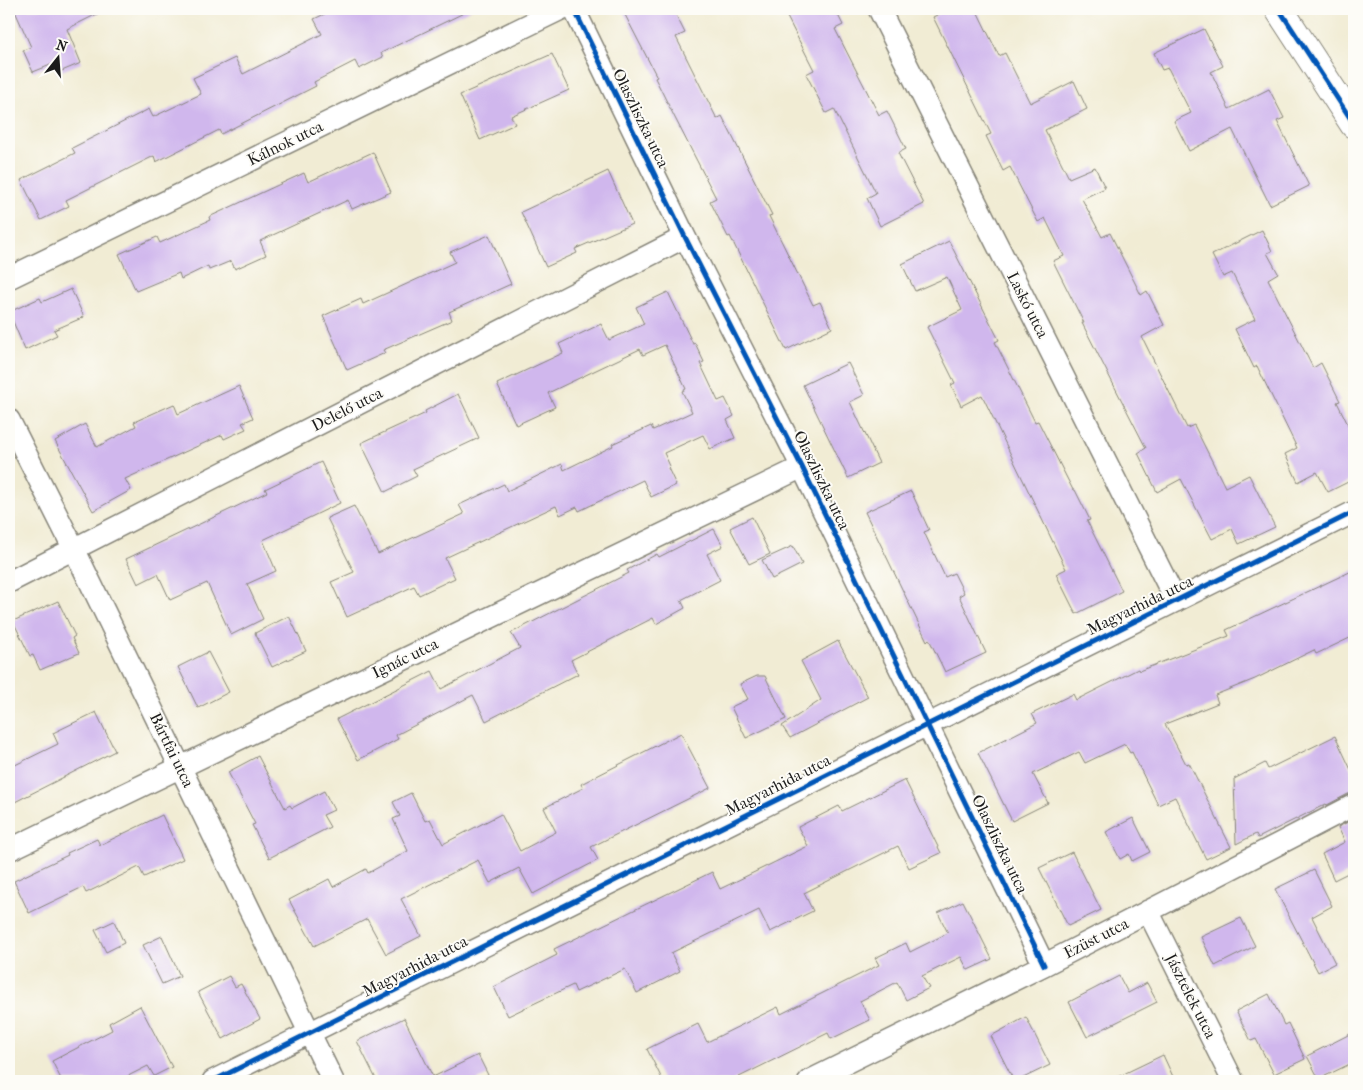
<svg xmlns="http://www.w3.org/2000/svg" width="1363" height="1090" font-family="'IM FELL French Canon',serif">
<style>
.building{fill:#d0b7ed}
.lines{fill:none;stroke-linecap:round;stroke-linejoin:round}
.street-casing{stroke:#868478;stroke-width:24}
.secondary-casing{stroke:#868478;stroke-width:30}
.street{stroke:#fff;stroke-width:21}
.secondary{stroke:#fff;stroke-width:28}
.cycleway-casing{stroke:#fdfcf7;stroke-width:8}
.cycleway{stroke:#0057b8;stroke-width:5}
.labels{text-anchor:middle;dominant-baseline:central;stroke-width:4;stroke-linejoin:round;paint-order:stroke}
.street-label{font-size:16px;fill:#1c1c1c;stroke:#fdfcf7}
</style>
<rect width="100%" height="100%" fill="#fdfcf7"/>
<filter id="ink" filterUnits="userSpaceOnUse"><feTurbulence type="fractalNoise" baseFrequency=".02" numOctaves="2"/><feDisplacementMap in="SourceGraphic" scale="10" xChannelSelector="R" yChannelSelector="G"/><feConvolveMatrix kernelMatrix="1 2 1 2 8 2 1 2 1" color-interpolation-filters="sRGB"/></filter>
<filter id="wash" filterUnits="userSpaceOnUse"><feTurbulence type="fractalNoise" baseFrequency=".0096" numOctaves="4" result="noise"/><feDisplacementMap in="SourceGraphic" scale="20" xChannelSelector="R" yChannelSelector="G"/><feGaussianBlur stdDeviation="1.12" result="paint"/><feColorMatrix in="noise" values="0 0 0 0 0 0 0 0 0 0 0 0 0 0 0 0 0 1.4 0 .05"/><feComposite in="paint" operator="in"/></filter>
<g filter="url(#wash)">
<rect width="100%" height="100%" fill="#f1ecd4"/>
<g id="blocks">
<path class="building" d="M14,9H107L67,29L81,63L57,73L53,64L33,72L23,50L31,47Z
M335,9H472L381,53L383,57L359,69L355,61L314,82L316,86L221,134L219,130L156,162L154,156L66,200L69,206L41,220L21,180L75,153L72,148L149,109L153,117L201,94L193,78L235,58L243,74L322,34L314,19Z
M622,9H673L685,33L676,37L717,119L722,116L772,215L769,216L813,305L820,302L832,328L786,350L730,236L728,237L710,201L716,198L675,118L655,78L657,77Z
M783,9H835L843,25L835,29L879,115L887,111L906,149L898,153L924,204L880,226L867,198L876,193L834,109L826,113L806,74L814,70Z
M949,9H976L999,56L1005,53L1030,103L1074,81L1087,109L1045,130L1069,178L1095,167L1105,188L1082,199L1102,237L1110,233L1141,295L1147,291L1164,325L1142,337L1187,428L1194,425L1225,487L1249,475L1275,527L1239,544L1232,529L1212,539L1181,479L1157,492L1138,453L1146,448L1082,323H1084L1053,261L1064,256L1045,218L1038,222L1010,167L1003,171L986,136L991,134L933,17Z
M1204,29L1223,66L1211,72L1229,109L1269,89L1284,118L1277,121L1309,186L1270,205L1232,129L1189,151L1174,121L1191,113L1168,68L1162,70L1154,53Z
M552,54L569,90L511,116L515,124L480,140L460,95Z
M373,152L391,192L352,209L348,200L260,241L266,255L235,269L231,261L209,270L208,266L181,279L179,273L136,291L119,254L157,237L160,243L210,220L209,217L304,173L308,182Z
M608,171L632,224L575,249L577,253L546,267L521,212Z
M1262,230L1272,251L1267,253L1278,273L1268,279L1313,368L1321,363L1340,401L1337,402L1354,437V479L1328,492L1317,472L1298,482L1285,454L1297,448L1257,366L1254,368L1235,329L1255,319L1232,273L1223,277L1212,255Z
M489,235L511,284L449,312L452,320L383,350L385,353L347,370L323,316L361,299L363,304L455,262L450,252Z
M949,241L999,340L995,342L1035,422L1038,421L1073,490H1075L1090,520L1087,521L1122,591L1076,614L1056,574L1066,569L982,395L961,406L951,385L955,383L927,327L962,310L947,277L915,291L902,264Z
M71,289L84,317L54,330L57,335L25,350L9,312L40,298L42,302Z
M668,292L693,344L695,343L704,362L700,363L718,401L725,398L734,416L727,420L735,438L710,449L703,435L664,453L670,466L668,468L676,485L651,497L643,480L579,511L577,507L560,515L556,506L445,558L455,578L419,595L414,586L347,617L331,582L354,572L327,518L354,506L378,554L464,514L459,505L504,484L507,491L562,464L564,470L613,446L612,444L651,426L653,430L692,412L682,391L686,389L665,345L643,355L640,349L548,393L555,407L516,425L497,384L563,353L559,344L601,324L609,340L644,324L636,307Z
M848,363L864,395L850,402L879,463L848,478L803,385Z
M239,386L253,418L242,423L246,429L224,439L222,435L125,479L131,490L93,511L55,441L85,424L97,447L136,426L134,422L174,404L178,414Z
M458,394L479,438L413,469L417,476L385,492L361,443L426,413L425,411Z
M321,462L340,503L263,540L276,571L247,584L263,619L231,635L207,583L170,600L158,574L138,584L126,559L267,492L265,489Z
M911,491L929,530L924,532L945,577L954,573L964,593L959,596L986,653L945,672L929,639L927,641L865,512Z
M752,517L770,554L749,564L730,528Z
M714,529L723,546L707,554L720,580L681,600L685,608L656,624L653,618L571,660L578,674L486,721L473,695L396,735L398,739L358,760L337,719L432,671L441,689L520,648L511,633L629,573L627,570L657,554L659,557Z
M793,546L802,564L772,579L762,560Z
M1354,570V636L1316,654L1314,650L1255,679L1215,695L1218,703L1165,724L1186,764L1189,763L1231,847L1206,859L1175,797L1158,805L1132,752L1130,753L1125,744L1085,763L1079,752L1033,774L1048,803L1012,821L978,753L1037,723L1032,714L1073,694L1076,700L1138,669L1139,671L1229,636L1226,630Z
M58,601L75,636L72,638L79,653L40,670L33,655L30,656L13,621Z
M289,616L306,651L272,667L255,633Z
M838,641L868,697L790,738L782,726L821,700L801,661Z
M208,652L229,692L198,708L178,667Z
M757,676H765L786,719L746,738L731,707L748,699L740,684Z
M96,712L115,751L9,805V768L58,744L53,733Z
M681,733L710,788L591,847L598,860L533,894L519,868L490,883L478,860L401,899L421,936L386,954L367,919L314,946L289,900L329,879L333,887L366,869L368,873L408,851L393,819L400,816L393,802L411,793L425,821L430,819L443,844L501,814L520,851L556,832L544,808L583,788L581,784Z
M1335,736L1354,776V793L1348,794L1327,805L1326,804L1258,838L1256,834L1236,844L1234,779L1265,763L1268,769Z
M258,756L285,808L290,805L292,808L324,791L334,810L323,815L330,827L269,858L252,825L255,824L228,772Z
M905,780L941,853L909,868L898,846L804,893L813,911L770,932L759,910L671,953L680,971L637,993L625,969L576,992L573,985L508,1016L494,987L557,955L554,949L712,872L720,889L808,846L798,827L839,806L842,811Z
M162,815L183,859L144,877L139,867L86,893L83,887L29,913L14,881L68,855L67,853L97,839L100,845Z
M1133,818L1150,852L1132,861L1129,854L1120,859L1106,832Z
M1354,819V870L1334,880L1322,854L1345,842L1338,827Z
M1072,852L1101,910L1068,926L1039,868Z
M1314,870L1332,906L1312,917L1335,963L1318,972L1275,889Z
M963,901L992,959L968,970L961,957L922,976L929,988L906,1000L897,982L860,1001L870,1020L831,1039L828,1033L731,1081H663L647,1049L698,1024L707,1042L778,1007L781,1014L879,965L875,958L906,943L910,952L948,933L938,913Z
M1241,918L1255,946L1215,966L1201,937Z
M114,921L124,943L106,952L95,930Z
M162,936L180,976L162,984L143,945Z
M229,976L235,987L241,984L260,1019L223,1039L198,992Z
M1119,976L1128,993L1147,983L1157,1002L1087,1037L1069,1002Z
M1269,994L1284,1025L1288,1023L1305,1059L1274,1074L1256,1039L1251,1041L1236,1011Z
M140,1006L172,1067L154,1076L148,1066L118,1081H62L52,1061L112,1030L109,1023Z
M1026,1017L1050,1065L1017,1081H1014L991,1036Z
M404,1018L433,1077L478,1055L488,1075L476,1081H377L357,1041Z
M1354,1032V1062L1319,1079L1307,1056Z
M1163,1055L1175,1081H1109Z"/>
</g>
</g>
<g filter="url(#ink)">
<use href="#blocks" fill-opacity="0" stroke="#868478" stroke-width="1"/>
<g class="lines">
<defs>
<path id="street" d="M574,9L685,237L802,467L1044,965
M879,9L1176,601
M9,278L561,9
M9,420L74,549L333,1081
M9,582L685,237
M9,850L802,467
M1148,911L1233,1081
M213,1081L1354,512
M809,1081L1044,965L1354,805"/>
<path id="secondary" d="M1279,9L1354,124"/>
</defs>
<use href="#street" class="street-casing"/>
<use href="#secondary" class="secondary-casing"/>
<use href="#street" class="street"/>
<use href="#secondary" class="secondary"/>
<defs>
<path id="cycleway" d="M574,9L685,237L802,467L1044,965
M1279,9L1354,124
M213,1081L1354,512"/>
</defs>
<use href="#cycleway" class="cycleway-casing"/>
<use href="#cycleway" class="cycleway"/>
</g>
</g>
<g class="labels">
<g class="street-label">
<text transform="translate(641 118) rotate(64)">Olaszliszka utca</text>
<text transform="translate(285 143) rotate(-26)">Kálnok utca</text>
<text transform="translate(1028 305) rotate(63)">Laskó utca</text>
<text transform="translate(347 409) rotate(-27)">Delelő utca</text>
<text transform="translate(822 480) rotate(64)">Olaszliszka utca</text>
<text transform="translate(1140 605) rotate(-26)">Magyarhida utca</text>
<text transform="translate(405 658) rotate(-26)">Ignác utca</text>
<text transform="translate(172 750) rotate(64)">Bártfai utca</text>
<text transform="translate(778 785) rotate(-27)">Magyarhida utca</text>
<text transform="translate(1000 844) rotate(64)">Olaszliszka utca</text>
<text transform="translate(1096 938) rotate(-27)">Ezüst utca</text>
<text transform="translate(415 966) rotate(-27)">Magyarhida utca</text>
<text transform="translate(1191 996) rotate(63)">Jásztelek utca</text>
</g>
</g>
<rect width="1363" height="1090" fill="none" stroke="#fdfcf7" stroke-width="30"/>
<g transform="translate(58 58) rotate(17)" stroke="#fdfcf7" stroke-width="4" paint-order="stroke">
<path d="M0-4L9 19L0 12L-9 19Z" fill="#1c1c1c"/>
<text y="-8" font-size="14" font-weight="bold" text-anchor="middle" fill="#1c1c1c">N</text>
</g>
</svg>
